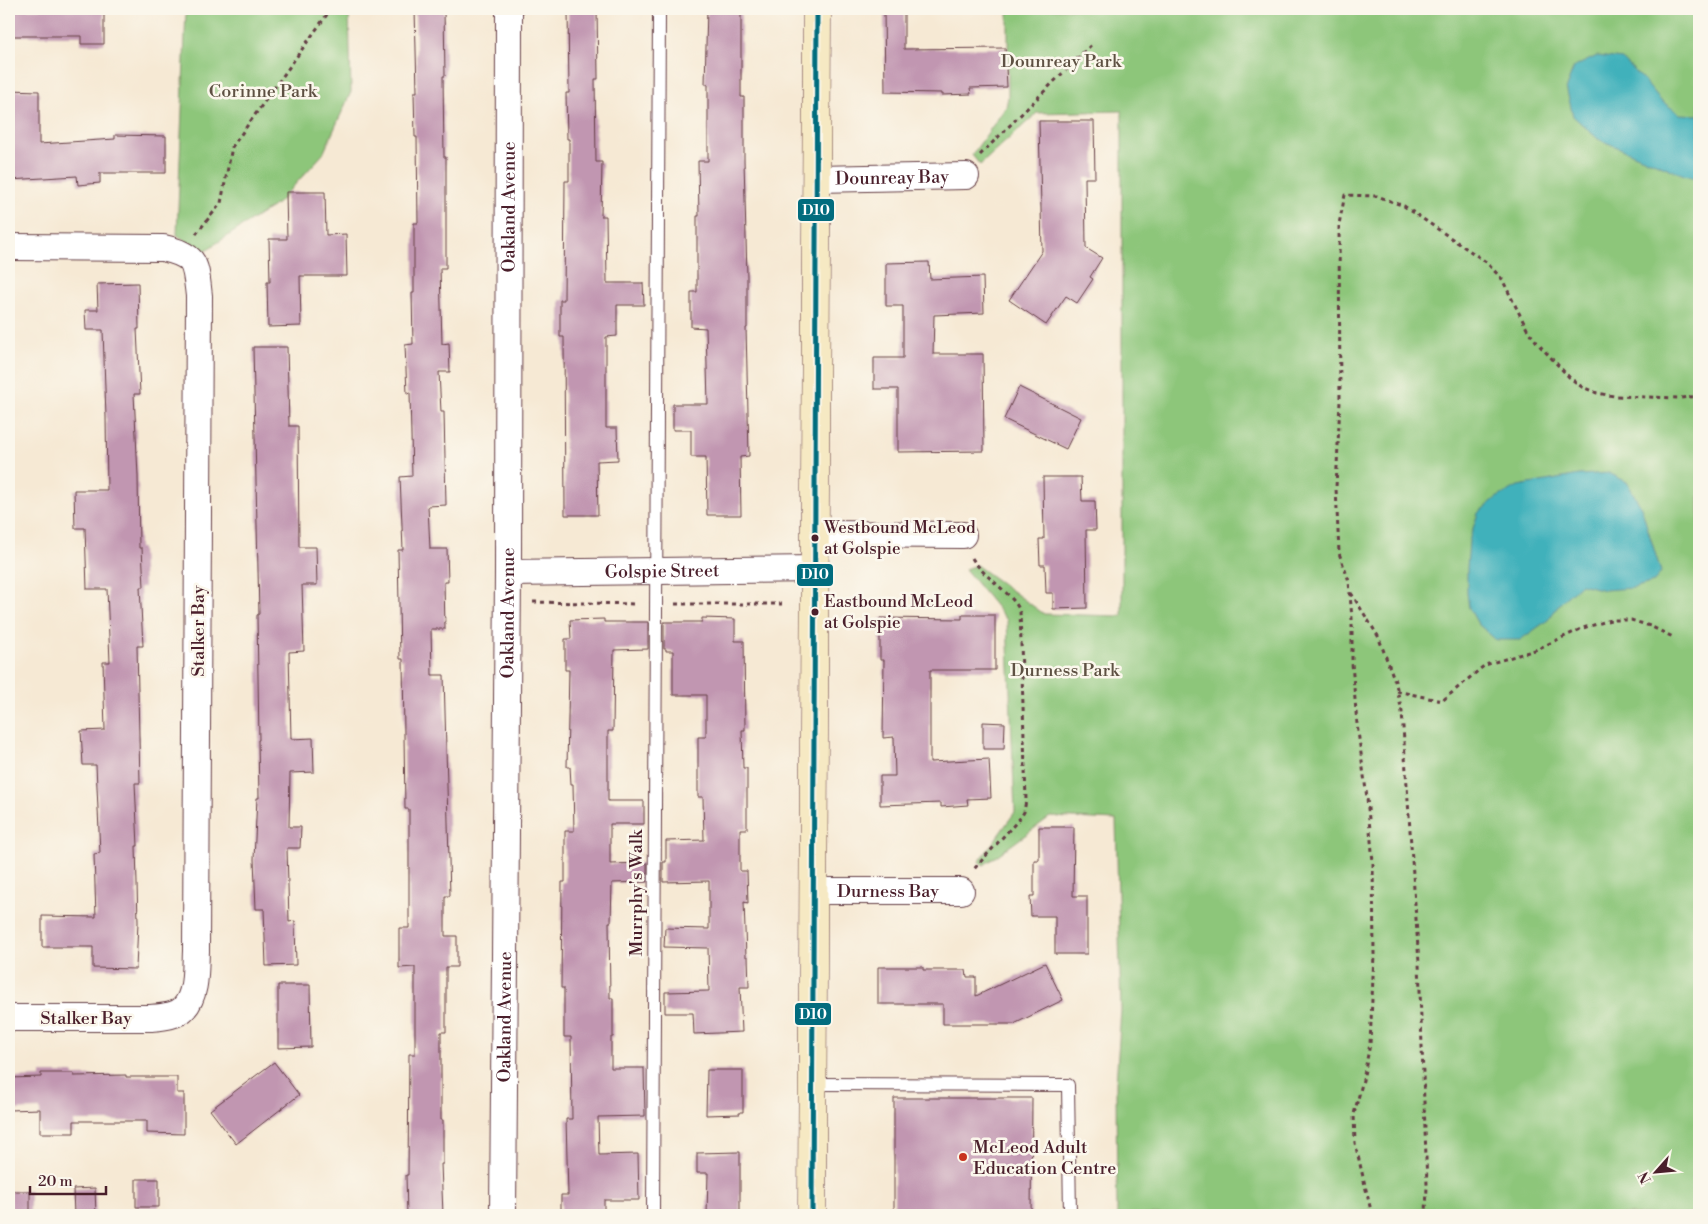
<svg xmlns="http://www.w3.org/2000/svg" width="1708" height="1224" font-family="'Libre Bodoni',serif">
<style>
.green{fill:#8dc67a;stroke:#6c7252}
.water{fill:#41b1bb;stroke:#466873}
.building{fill:#c196b1}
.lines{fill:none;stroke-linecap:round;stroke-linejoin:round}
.lane-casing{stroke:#643d44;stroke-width:14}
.street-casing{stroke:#643d44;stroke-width:28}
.secondary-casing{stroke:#643d44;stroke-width:29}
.path{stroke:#643d44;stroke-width:3;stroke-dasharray:4 4;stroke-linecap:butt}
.lane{stroke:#fff;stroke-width:12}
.street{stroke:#fff;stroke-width:26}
.secondary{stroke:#f6e9c3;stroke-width:28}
.bus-1-casing{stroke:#fbf7ec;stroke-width:9}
.bus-1{stroke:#026c7e;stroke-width:5}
.bus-dot{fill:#4a1f2b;stroke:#fbf7ec;stroke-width:2}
.poi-dot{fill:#c8321e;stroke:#fbf7ec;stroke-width:2}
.labels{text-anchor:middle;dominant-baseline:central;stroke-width:5;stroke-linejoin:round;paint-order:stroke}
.bus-label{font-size:17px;fill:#4a1f2b;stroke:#fbf7ec;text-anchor:start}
.park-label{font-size:18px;fill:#5e5143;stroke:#fbf7ec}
.street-label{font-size:18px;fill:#4a1f2b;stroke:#fbf7ec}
.poi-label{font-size:18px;fill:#4a1f2b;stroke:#fbf7ec;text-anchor:start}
.line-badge{stroke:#fbf7ec;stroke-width:2}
.badge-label{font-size:14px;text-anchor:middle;font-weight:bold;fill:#fff}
</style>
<rect width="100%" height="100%" fill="#fbf7ec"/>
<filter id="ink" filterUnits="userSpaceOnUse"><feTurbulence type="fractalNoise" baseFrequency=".02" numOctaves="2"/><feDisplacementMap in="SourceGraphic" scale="10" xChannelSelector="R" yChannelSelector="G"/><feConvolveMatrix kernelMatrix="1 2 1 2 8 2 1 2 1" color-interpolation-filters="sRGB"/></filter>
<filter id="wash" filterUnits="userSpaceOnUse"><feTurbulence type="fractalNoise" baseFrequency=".0096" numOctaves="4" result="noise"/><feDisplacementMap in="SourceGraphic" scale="20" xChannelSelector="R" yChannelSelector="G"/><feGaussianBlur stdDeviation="1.12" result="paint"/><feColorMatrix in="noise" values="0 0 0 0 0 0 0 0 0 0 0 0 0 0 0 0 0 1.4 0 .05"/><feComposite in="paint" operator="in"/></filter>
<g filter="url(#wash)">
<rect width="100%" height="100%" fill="#f6e9d4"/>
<path class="green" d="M186,9H349L351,92L323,154L278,203L200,254L189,243L177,235Z
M1008,9H1699V1215H1117L1116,1083L1121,1010L1116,820L1050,817L984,865L979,862L1015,812L1007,620L965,569L976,565L1044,614L1122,616V111L1037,113L980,165L972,155L1006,107L1008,97Z"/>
<path class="water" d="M1597,56L1622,59L1641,77L1660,100L1680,114L1699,115V179L1684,175L1598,139L1573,116L1566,87L1574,67Z
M1609,473L1627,482L1641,507L1661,572L1654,582L1633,588L1604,590L1581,584L1562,601L1548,620L1520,640H1496L1478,624L1469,608L1467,593V568L1469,541L1478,513L1496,498L1518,486L1579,475Z"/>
<g id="blocks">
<path class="building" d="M9,9H104V44H81V36H9Z
M415,9H444L445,76H443L444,157H446V268H440L442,344L449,343L450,372H439L441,412H444L446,505L428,506L430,549H447L448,582H444L445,629H431L432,675H444L450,896H445V936H457V967H446V1032H441V1120H443V1164H441L443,1215H407L406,1175H408L409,1054H415V967L399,968V928H409V809H405L403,659H400L398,550H403L400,477L412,476L410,393L407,394L405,345L413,344L412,293H414V223H418L417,137H415L414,92H417Z
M568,9H597L598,79H595L596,162H602L601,216H606L607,283H643L644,305H617V336L606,337V428H617L618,460L597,461L598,515H565L564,337H560V300H564L565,181H569V139H567L566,93H569Z
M707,9H741V97H744V160L747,277V328H746L749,456L740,457L741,515H707L706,457H691V430H673V404H708L706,328L691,327V292H697V216H699L698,161H708V84H705Z
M884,9H904V49L1005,48L1007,87L970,88L971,94L942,95V93L885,92Z
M10,90L39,91V144L115,139V135L166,136V173H100V183L78,185L77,176L9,180Z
M1039,121H1094L1095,178H1085L1086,248L1102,258L1090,277L1093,279L1077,303L1066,296L1046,325L1009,300L1042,251Z
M286,192H325L326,235L346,234L347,276H300L301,326L268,327L267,282H270L269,239H287Z
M929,262L930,279L983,277L984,313L934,315L933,354H983L984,451L898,452V389H874V358H903V306H886V263Z
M138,283L139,329H137L140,394H134L138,476L139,548H142L144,587H140L143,646H137L140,783H135L138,846H136L138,922L136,969L93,968V947H42V916L96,917L94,854L100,853L96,765H83L81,731L105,730L103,662H110L107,589H87L85,528H75L74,490H107L106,417L103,330H86L85,310H98L97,284Z
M253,347H287L289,426H298L299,547H316L317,585H302L304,651L289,652L291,739L313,738L314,772L290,773L289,827H301L300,848H287L289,922L295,921L296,965L266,966L264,909H256L254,859L257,798H259L258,740H259L257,615L259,614Z
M1019,387L1081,418L1066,449L1004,419Z
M1043,477H1081L1082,501H1095L1096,530H1086L1087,608L1053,609V593H1046L1045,565H1040L1039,539H1044Z
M962,615H995V670H930V762L989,759L991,798L967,799L968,805L941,807V803L880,805V776H895L894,737L883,738L884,660H880V618L962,619Z
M702,618L735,619V641H744L745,730H742L743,768H747V829H740V871H747L748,903L744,902L746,957H748L749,987H740L742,1032L694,1034L693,1013H665V992L709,991L708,948L664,947L665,928L709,929V881L663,882V862H666V841L704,840L703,797H698V737H706V695H673V651H666V649H664V622H702Z
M604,619V622H648V649L614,650L613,731H608V801H644V824H610V864L647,863V882L612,883L611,922H609L610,998H613V1037H611V1068H644L645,1116L598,1117L599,1155L638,1154L639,1200H604V1215H561V1195H568L566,1119H572L571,1037H564V988H561L562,882H565V831H574L573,784H571L570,767H567L569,670H565V639H571L570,620Z
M983,722L1005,723L1004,749H983Z
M1039,827H1074L1073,896H1087V954H1055V916H1031L1030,896H1034V860H1039Z
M1045,963L1063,1000L1014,1024H943V1004H878V967H923V970H966L967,977H976V996Z
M278,985H310L311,1047L278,1048Z
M274,1062L299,1095L236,1144L210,1110Z
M707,1070H743V1112H740V1114L706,1115Z
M41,1073H74V1076L126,1075V1077H177V1093H184V1134L147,1133V1121H74V1133H40V1109L9,1110V1078L41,1077Z
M894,1098H1032L1031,1215H894Z
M740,1152V1215H707L708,1173H697V1153Z
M136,1179H159V1207H136Z
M95,1188L96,1215H74L73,1189Z
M11,1191H30V1215H11Z"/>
</g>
</g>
<g filter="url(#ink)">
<use href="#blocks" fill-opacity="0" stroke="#643d44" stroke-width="1"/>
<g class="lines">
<defs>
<path id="lane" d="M813,1084L1068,1085L1070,1215
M653,1215L659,9"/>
<g id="street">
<path id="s1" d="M817,179L966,176"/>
<path d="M9,247L163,248C197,256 195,263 199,296L196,951C195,969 197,994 184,1008C177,1016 161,1017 151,1018H9"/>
<path d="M815,534L963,535"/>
<path id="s2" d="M508,573L816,569"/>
<path id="s3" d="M814,891H961"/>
<path id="s4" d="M503,1215L508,573L509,9"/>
</g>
<path id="secondary" d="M812,1215L817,9"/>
</defs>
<use href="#lane" class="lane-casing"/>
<use href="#street" class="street-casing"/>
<use href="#secondary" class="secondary-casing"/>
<path class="path" d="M980,155L1091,45
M196,234L221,203L232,147L331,9
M972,558C984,578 1011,591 1020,611L1026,800L1024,812L1021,817L974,869
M1351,593L1378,636L1396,684L1402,712L1419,963L1427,1185L1426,1215
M533,602L637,604
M675,604H782
M1397,691L1442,701L1485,665L1535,650L1583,628L1611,620H1631L1650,626L1673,637
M1372,1215L1355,1143L1354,1114L1363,1080L1370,1044L1374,954L1373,862L1367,798L1357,724L1352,663V619L1349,581L1339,553L1336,488L1340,401L1339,224L1345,195L1377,196L1404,206L1486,262L1502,279L1528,331L1540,346L1569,377L1582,387L1597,393L1614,396L1681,398L1699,396"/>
<use href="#lane" class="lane"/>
<use href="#street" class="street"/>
<use href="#secondary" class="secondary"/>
<defs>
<path id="bus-1" d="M812,1215L817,9"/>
</defs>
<use href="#bus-1" class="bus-1-casing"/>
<use href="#bus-1" class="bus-1"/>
</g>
</g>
<g class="bus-dot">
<circle cx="815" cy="538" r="4.5"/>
<circle cx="815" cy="612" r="4.5"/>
</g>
<circle class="poi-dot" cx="963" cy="1157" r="5"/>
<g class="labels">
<g class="bus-label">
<text x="824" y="528">Westbound McLeod<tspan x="824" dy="21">at Golspie</tspan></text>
<text x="824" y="602">Eastbound McLeod<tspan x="824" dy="21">at Golspie</tspan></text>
</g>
<g class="park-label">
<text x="1061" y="61">Dounreay Park</text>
<text x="263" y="91">Corinne Park</text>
<text x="1065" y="670">Durness Park</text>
</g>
<g class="street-label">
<text stroke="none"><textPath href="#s1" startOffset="75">Dounreay Bay</textPath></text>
<text stroke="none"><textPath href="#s4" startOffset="1008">Oakland Avenue</textPath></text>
<text stroke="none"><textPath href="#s2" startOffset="154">Golspie Street</textPath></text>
<text stroke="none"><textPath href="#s4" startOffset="602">Oakland Avenue</textPath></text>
<text transform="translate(198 631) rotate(-90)">Stalker Bay</text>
<text stroke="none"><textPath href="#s3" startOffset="74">Durness Bay</textPath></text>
<text transform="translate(636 893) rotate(-90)">Murrphy's Walk</text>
<text stroke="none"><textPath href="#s4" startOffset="198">Oakland Avenue</textPath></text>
<text x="86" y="1018">Stalker Bay</text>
</g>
<g class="poi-label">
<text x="973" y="1147">McLeod Adult<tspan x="973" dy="21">Education Centre</tspan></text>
</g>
</g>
<g class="line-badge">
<rect x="797" y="198" width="38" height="24" rx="5" fill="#026c7e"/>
<rect x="796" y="563" width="38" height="24" rx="5" fill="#026c7e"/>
<rect x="794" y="1002" width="38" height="24" rx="5" fill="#026c7e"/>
</g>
<g class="badge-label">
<text x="816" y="215">D10</text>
<text x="815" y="579">D10</text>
<text x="813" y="1019">D10</text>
</g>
<rect width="1708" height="1224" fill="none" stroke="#fbf7ec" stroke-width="30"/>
<g transform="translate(1656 1172) rotate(243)" stroke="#fbf7ec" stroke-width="4" paint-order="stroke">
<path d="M0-4L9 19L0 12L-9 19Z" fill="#4a1f2b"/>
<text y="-8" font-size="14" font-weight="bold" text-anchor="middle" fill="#4a1f2b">N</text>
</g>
<path d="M30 1186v8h76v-8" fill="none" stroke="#4a1f2b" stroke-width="2.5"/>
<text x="38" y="1186" font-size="15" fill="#4a1f2b" stroke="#fbf7ec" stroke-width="4" paint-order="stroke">20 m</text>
</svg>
